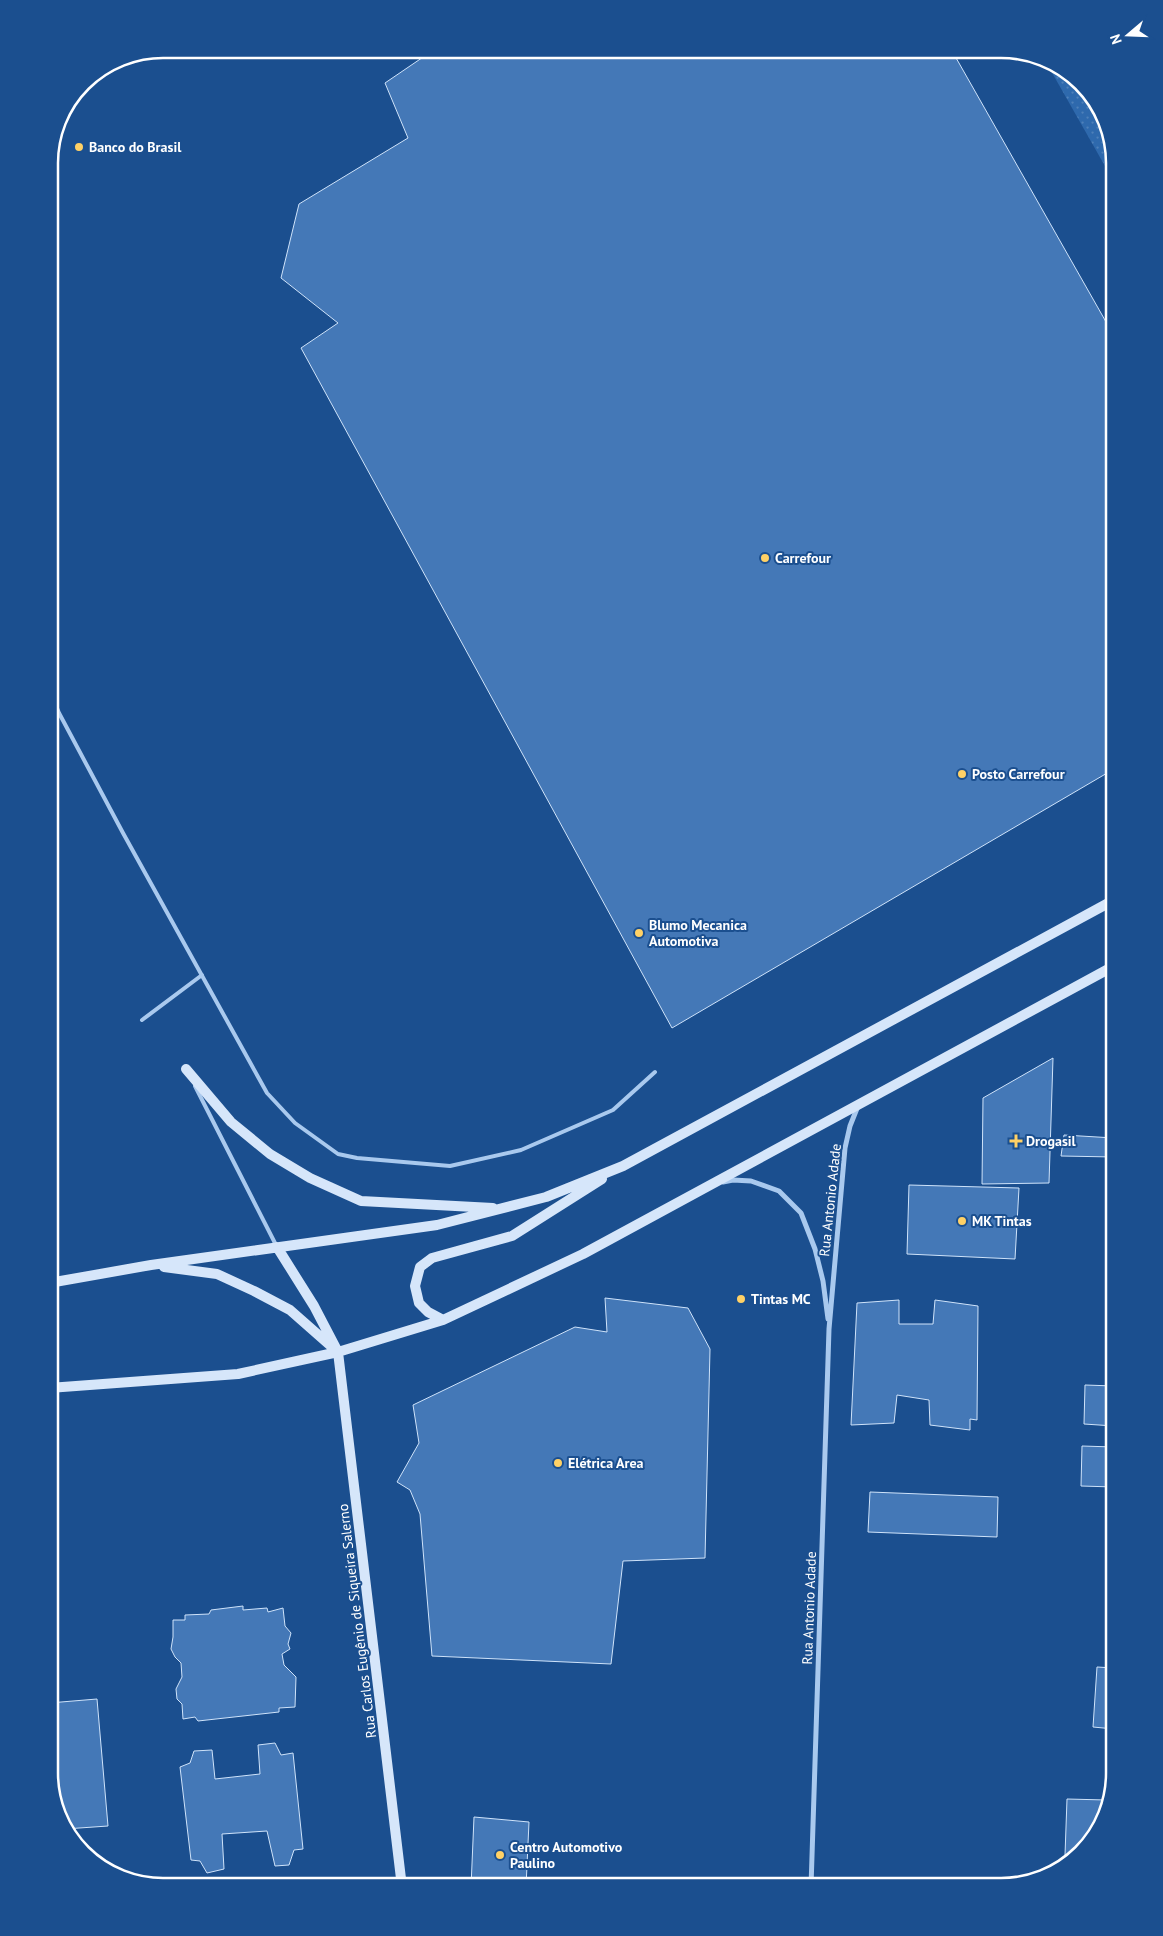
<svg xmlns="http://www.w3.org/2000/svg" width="1163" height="1936" font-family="'PT Sans',sans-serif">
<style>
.grass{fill:url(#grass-dots)}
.building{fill:#4478b7;stroke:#cfe3fa}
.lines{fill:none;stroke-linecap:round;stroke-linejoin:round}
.lane{stroke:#a9c9ee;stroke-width:4}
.street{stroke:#a9c9ee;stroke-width:5}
.secondary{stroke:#d6e6fa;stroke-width:10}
.poi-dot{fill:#ffd166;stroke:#1b4f8f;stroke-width:2}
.labels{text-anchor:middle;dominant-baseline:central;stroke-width:4;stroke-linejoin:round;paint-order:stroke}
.poi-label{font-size:14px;font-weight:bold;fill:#fff;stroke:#1b4f8f;text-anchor:start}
.street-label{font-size:14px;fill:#fff;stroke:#1b4f8f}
.rim{fill:none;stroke:#fff;stroke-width:2.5}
</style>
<defs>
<pattern id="grass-dots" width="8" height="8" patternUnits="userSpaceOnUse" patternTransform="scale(1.25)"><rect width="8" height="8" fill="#2e69ad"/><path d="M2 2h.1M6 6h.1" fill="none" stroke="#4d80b9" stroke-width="1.8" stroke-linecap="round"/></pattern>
</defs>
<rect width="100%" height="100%" fill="#1b4f8f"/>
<path class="grass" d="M1046,62L1064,68L1103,112L1114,162V182Z"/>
<path class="building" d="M435,49H951L1114,336V769L672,1028L301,348L338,323L281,278L299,204L408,138L385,83Z
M1053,1058L1049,1183L982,1184L983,1098Z
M1064,1135L1114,1138V1157L1061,1156Z
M909,1185L1019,1188L1015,1259L907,1254Z
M605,1298L688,1308L710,1349L705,1558L623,1561L611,1664L432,1656L420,1514L410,1490L397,1482L419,1443L413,1405L575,1327L607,1332Z
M899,1300V1324H933L935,1300L978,1306L977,1420L970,1419V1430L930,1425L929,1400L897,1395L894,1423L851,1425L857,1303Z
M1085,1385L1114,1386V1426L1084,1424Z
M1082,1446L1114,1447V1487L1081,1486Z
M870,1492L998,1497L997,1537L868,1532Z
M243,1606V1610L267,1608L268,1612L283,1608L285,1626L291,1633L288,1644L290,1649L282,1654L284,1665L296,1677L295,1707L279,1708V1712L198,1721L195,1717L183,1719L182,1704L177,1699L176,1689L182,1677L181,1663L175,1657L171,1649L173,1637V1620H185V1615L209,1614L211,1610Z
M1097,1667L1114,1668V1729L1093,1727Z
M97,1699L108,1826L65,1829L60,1824L49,1774V1703Z
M275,1743L281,1755L293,1753L303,1849L294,1850L289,1865L275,1866L267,1831L222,1834L224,1869L207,1873L200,1861L191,1860L180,1767L190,1763L194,1751L212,1750L215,1779L260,1774L258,1745Z
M1067,1799L1106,1800L1095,1837L1074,1855H1065Z
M474,1817L529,1822L526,1887H471Z"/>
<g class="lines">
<path class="lane" d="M49,689L59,713L123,833L267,1093L295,1123L338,1154L357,1158L450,1166L521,1150L613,1110L655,1072
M142,1020L202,975
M195,1086L277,1247"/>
<path class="street" d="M723,1182L733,1180L751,1181L779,1191L801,1213L815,1249L823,1281L828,1319
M811,1887L829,1329L845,1148L850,1126L858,1106"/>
<path class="secondary" d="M186,1069L231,1122L270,1154L310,1178L361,1201L493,1208
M277,1247L314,1306L338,1352L402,1887
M164,1267L217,1274L254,1291L290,1310L332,1347
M49,1283L151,1265L437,1225L546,1197L623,1166L1114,900
M443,1320L428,1312L419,1303L415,1286L420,1267L432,1258L512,1236L602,1179
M49,1388L238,1374L338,1352L443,1320L583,1254L1114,966"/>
</g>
<g class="poi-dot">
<circle cx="79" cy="147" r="5"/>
<circle cx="765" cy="558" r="5"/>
<circle cx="962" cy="774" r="5"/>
<circle cx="639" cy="933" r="5"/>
<path d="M1013.5 1133.5h5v5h5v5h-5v5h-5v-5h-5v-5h5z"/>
<circle cx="962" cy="1221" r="5"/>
<circle cx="741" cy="1299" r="5"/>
<circle cx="558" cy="1463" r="5"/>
<circle cx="500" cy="1855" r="5"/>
</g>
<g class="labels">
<g class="poi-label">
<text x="89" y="147">Banco do Brasil</text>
<text x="775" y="558">Carrefour</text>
<text x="972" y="774">Posto Carrefour</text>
<text x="649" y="925">Blumo Mecanica<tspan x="649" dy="16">Automotiva</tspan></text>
<text x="1026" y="1141">Drogasil</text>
<text x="972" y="1221">MK Tintas</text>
<text x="751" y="1299">Tintas MC</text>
<text x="568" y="1463">Elétrica Area</text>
<text x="510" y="1847">Centro Automotivo<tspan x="510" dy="16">Paulino</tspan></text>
</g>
<g class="street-label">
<text transform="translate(830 1200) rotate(-84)">Rua Antonio Adade</text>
<text transform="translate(809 1608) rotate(-88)">Rua Antonio Adade</text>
<text transform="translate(357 1621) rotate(-97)">Rua Carlos Eugênio de Siqueira Salerno</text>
</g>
</g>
<path d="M0 0H1163V1936H0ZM163 58H1001A105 105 0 0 1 1106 163V1773A105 105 0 0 1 1001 1878H163A105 105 0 0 1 58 1773V163A105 105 0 0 1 163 58Z" fill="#1b4f8f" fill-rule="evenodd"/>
<path class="rim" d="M163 58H1001A105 105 0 0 1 1106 163V1773A105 105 0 0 1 1001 1878H163A105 105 0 0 1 58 1773V163A105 105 0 0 1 163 58Z"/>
<g transform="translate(1128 35) rotate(251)" stroke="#1b4f8f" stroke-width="4" paint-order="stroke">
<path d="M0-4L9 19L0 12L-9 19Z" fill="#ffffff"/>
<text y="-8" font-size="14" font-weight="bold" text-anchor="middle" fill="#ffffff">N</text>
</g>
</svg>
